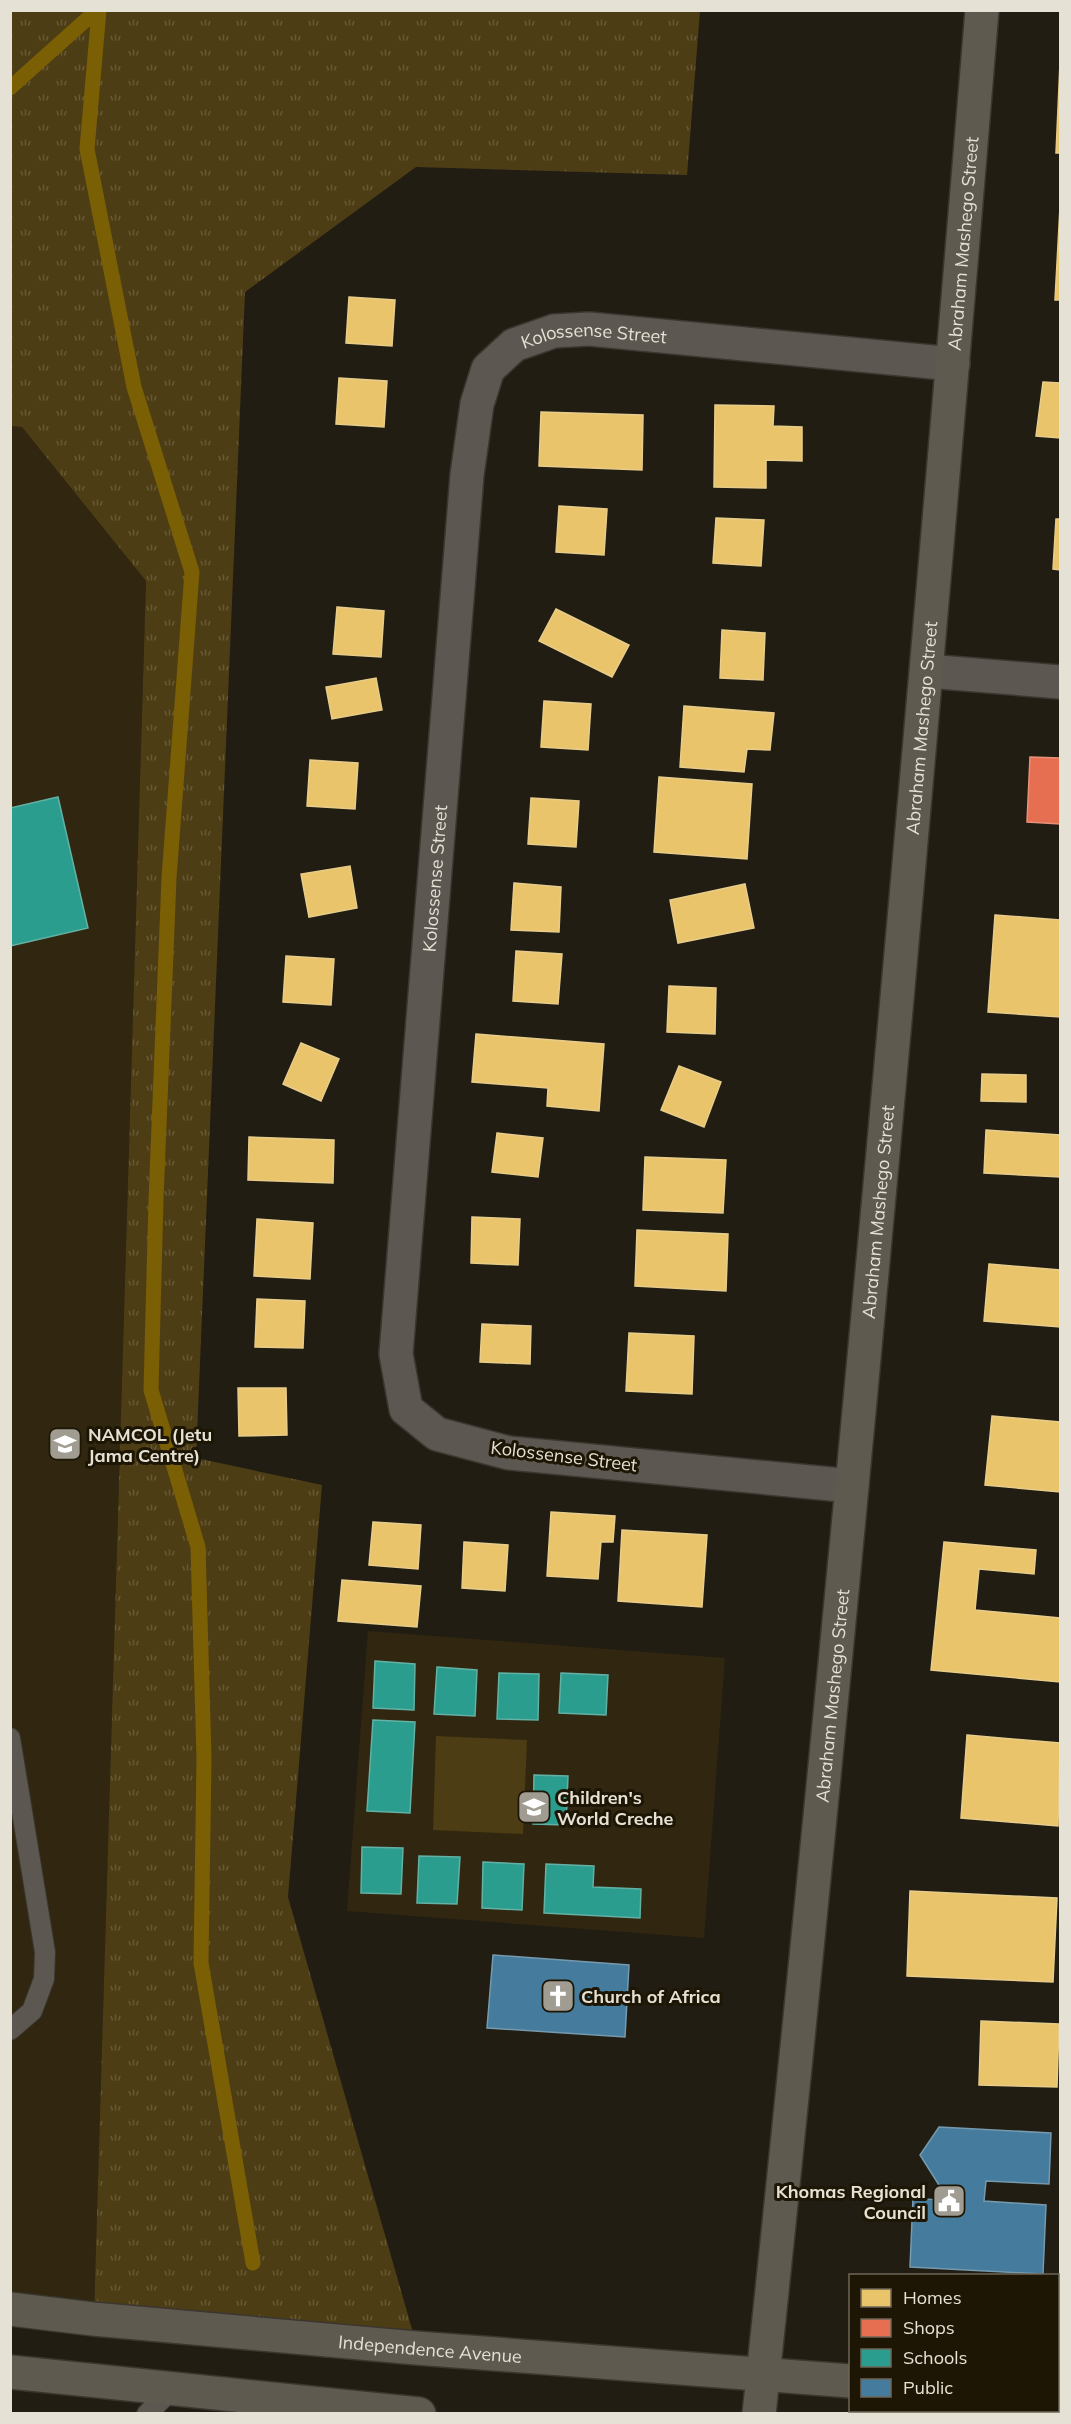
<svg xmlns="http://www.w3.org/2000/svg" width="1071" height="2424" font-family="Mulish,sans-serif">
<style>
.built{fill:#312710}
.grass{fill:url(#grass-tufts)}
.park{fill:#4d3d14}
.homes{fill:#e9c46a;stroke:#e8cd8a;stroke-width:1.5}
.shops{fill:#e76f51;stroke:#e79179;stroke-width:1.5}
.schools{fill:#2a9d8f;stroke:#62b1a4;stroke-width:1.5}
.public{fill:#457b9d;stroke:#759aae;stroke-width:1.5}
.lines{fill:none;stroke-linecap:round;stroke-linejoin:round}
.stream{stroke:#7b5f04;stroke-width:15}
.service-casing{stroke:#3b362f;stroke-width:22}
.minor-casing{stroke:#3b362f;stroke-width:36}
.secondary-casing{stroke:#3b362f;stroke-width:36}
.service{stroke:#5c5851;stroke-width:20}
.minor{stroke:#5c5851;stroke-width:33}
.secondary{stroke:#5e5a4f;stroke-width:33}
.labels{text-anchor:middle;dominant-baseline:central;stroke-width:6;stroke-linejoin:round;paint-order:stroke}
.street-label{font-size:18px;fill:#e6e1d5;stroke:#1d1605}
.poi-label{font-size:18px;font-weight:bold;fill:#e6e1d5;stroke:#1d1605;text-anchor:start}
</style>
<defs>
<pattern id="grass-tufts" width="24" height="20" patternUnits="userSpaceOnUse" patternTransform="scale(1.5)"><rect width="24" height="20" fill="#4d3d14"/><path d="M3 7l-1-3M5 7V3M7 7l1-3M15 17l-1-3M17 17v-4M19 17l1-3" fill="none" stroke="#675935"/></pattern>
</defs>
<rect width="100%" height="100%" fill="#211d13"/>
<path class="built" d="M10,426L22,427L146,581L94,2314L10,2306Z
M368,1631L725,1658L704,1938L347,1911Z"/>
<path class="grass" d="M10,11H700L687,175L416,167L245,292L196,1458L322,1485L288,1897L416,2343L94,2314L146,581L22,427L11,426Z"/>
<path class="park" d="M436,1736L527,1740L523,1834L433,1830Z"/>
<path class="homes" d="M1060,63V153H1056Z
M1060,207V300H1055Z
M349,297L395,300L392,346L346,343Z
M339,378L387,381L384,427L336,424Z
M1043,382L1060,383V438L1036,436Z
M715,405L774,406L773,426L802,427V461L766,460V488L714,487Z
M541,412L643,415L642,470L539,466Z
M559,506L607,509L604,555L556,552Z
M716,518L764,520L761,566L713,563Z
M1056,519H1060V570L1053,569Z
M337,607L384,611L381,657L333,654Z
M556,609L629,645L612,677L539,641Z
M722,630L765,633L763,680L720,678Z
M376,678L382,710L332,719L326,687Z
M544,701L591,704L588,750L541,747Z
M684,706L774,713L770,750L747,749L744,772L680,767Z
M310,760L358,763L355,809L307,806Z
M659,777L752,784L747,859L654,852Z
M531,798L579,801L576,847L528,844Z
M350,866L357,908L309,917L301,874Z
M514,883L561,887L559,932L511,930Z
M745,884L754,928L678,943L670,900Z
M995,915L1060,920V1017L988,1012Z
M516,951L562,954L558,1004L513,1001Z
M286,956L334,959L331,1005L283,1002Z
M669,986L716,988L715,1034L667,1032Z
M476,1034L604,1044L599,1111L547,1106L548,1088L472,1082Z
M301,1043L339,1059L321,1101L283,1084Z
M679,1066L721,1082L704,1127L661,1110Z
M982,1074L1026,1075V1102L981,1101Z
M986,1130L1060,1135V1177L984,1173Z
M497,1133L543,1138L538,1177L492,1172Z
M249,1137L334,1140L333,1183L248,1180Z
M645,1157L726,1160L723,1213L643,1210Z
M472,1217L520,1219L518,1265L471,1263Z
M257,1219L313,1223L310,1279L254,1276Z
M637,1230L728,1234L726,1291L635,1286Z
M989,1264L1060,1270V1327L984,1321Z
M257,1299L305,1301L303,1348L255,1347Z
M482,1324L531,1326L530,1364L480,1362Z
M629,1333L694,1336L692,1394L626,1391Z
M238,1388H286L287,1435L239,1436Z
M992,1416L1060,1422V1492L985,1485Z
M551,1512L615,1516L613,1542H601L598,1579L547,1576Z
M373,1522L421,1525L418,1569L369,1565Z
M622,1530L707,1535L702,1607L618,1601Z
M464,1542L508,1545L505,1591L462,1588Z
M944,1542L1036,1550L1034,1574L979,1569L975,1610L1060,1618V1682L931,1670Z
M342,1580L421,1586L417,1627L338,1621Z
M967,1735L1060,1743L1058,1826L961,1818Z
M910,1891L1057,1898L1053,1982L907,1976Z
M981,2021L1059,2024L1057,2087L979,2085Z"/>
<path class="shops" d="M1030,757L1060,758V824L1027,822Z"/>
<path class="schools" d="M58,797L88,928L10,946V808Z
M375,1661L415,1664L414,1710L373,1708Z
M437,1667L477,1670L475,1716L434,1714Z
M499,1673L539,1674L538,1720L497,1719Z
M561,1673L608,1675L606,1715L559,1713Z
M373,1720L415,1722L410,1813L367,1811Z
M534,1775L568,1776L566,1825L533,1824Z
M362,1847L403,1848L401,1894L361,1893Z
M419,1856L460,1857L457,1904L417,1903Z
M483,1862L524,1864L522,1910L482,1908Z
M546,1864L594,1866L593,1887L641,1889L640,1918L544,1913Z"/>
<path class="public" d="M493,1955L629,1965L625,2037L487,2028Z
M939,2127L1051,2133L1049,2184L986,2181L984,2201L1046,2205L1043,2274L910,2267L913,2198L938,2200L939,2185L920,2155Z"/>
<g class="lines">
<path class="stream" d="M99,10L87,149L134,387L192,572L169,878L156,1200L151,1390L198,1547L204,1758L201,1963L253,2263
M10,88L97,10"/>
<defs>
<path id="service" d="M10,1738L45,1952L44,1979L32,2011L10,2030
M147,2414L173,2388"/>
<g id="minor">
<path d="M927,671L1060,682"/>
<path id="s1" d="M852,1486L509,1453L437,1434L406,1409L396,1354L467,475L477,404L488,369L514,345L554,331L589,329L953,364"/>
</g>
<g id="secondary">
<path id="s2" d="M10,2309L93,2319L416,2348L850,2381"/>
<path d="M10,2372L419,2414"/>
<path d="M1058,2396H1060"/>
<path id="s3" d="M759,2414C844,1614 916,812 982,10"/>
</g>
</defs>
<use href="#service" class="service-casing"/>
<use href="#minor" class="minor-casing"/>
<use href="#secondary" class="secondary-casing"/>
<use href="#service" class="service"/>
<use href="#minor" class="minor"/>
<use href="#secondary" class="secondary"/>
</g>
<defs>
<symbol id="school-square" viewBox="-11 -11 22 22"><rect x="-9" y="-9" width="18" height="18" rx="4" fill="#a19c91" stroke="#1d1605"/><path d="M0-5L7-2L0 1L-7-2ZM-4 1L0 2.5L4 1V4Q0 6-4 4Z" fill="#fff"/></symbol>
<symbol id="church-square" viewBox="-11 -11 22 22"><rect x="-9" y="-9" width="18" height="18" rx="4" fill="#a19c91" stroke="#1d1605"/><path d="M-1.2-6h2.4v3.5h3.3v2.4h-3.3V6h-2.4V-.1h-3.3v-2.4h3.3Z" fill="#fff"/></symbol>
<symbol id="civic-square" viewBox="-11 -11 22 22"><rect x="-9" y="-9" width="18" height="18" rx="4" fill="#a19c91" stroke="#1d1605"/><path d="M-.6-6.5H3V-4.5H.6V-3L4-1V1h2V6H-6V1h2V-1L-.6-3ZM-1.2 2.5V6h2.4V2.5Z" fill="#fff"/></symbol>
</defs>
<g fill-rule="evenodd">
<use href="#school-square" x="46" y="1425" width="38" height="38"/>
<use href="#school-square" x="515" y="1788" width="38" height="38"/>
<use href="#church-square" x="539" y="1977" width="38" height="38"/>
<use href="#civic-square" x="930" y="2182" width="38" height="38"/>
</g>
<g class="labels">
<g class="street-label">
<text stroke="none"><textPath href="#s3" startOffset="2180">Abraham Mashego Street</textPath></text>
<text stroke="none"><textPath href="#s1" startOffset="1622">Kolossense Street</textPath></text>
<text stroke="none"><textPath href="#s3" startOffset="1694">Abraham Mashego Street</textPath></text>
<text stroke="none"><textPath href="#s1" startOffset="992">Kolossense Street</textPath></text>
<text stroke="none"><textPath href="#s3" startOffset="1208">Abraham Mashego Street</textPath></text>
<text transform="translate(564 1456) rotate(7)">Kolossense Street</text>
<text stroke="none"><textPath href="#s3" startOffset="722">Abraham Mashego Street</textPath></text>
<text stroke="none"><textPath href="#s2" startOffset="422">Independence Avenue</textPath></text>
</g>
<g class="poi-label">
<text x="88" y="1434">NAMCOL (Jetu<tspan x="88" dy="21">Jama Centre)</tspan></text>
<text x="557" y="1797">Children's<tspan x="557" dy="21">World Creche</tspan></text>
<text x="581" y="1996">Church of Africa</text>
<text x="926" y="2191" text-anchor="end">Khomas Regional<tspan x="926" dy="21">Council</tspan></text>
</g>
</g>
<rect width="1071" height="2424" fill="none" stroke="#e6e1d5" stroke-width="24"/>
<rect x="849" y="2274" width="210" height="138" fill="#1d1605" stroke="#6d6758" stroke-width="1.5"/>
<rect x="861" y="2289" width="30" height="18" fill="#e9c46a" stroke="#6d6758" stroke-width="1.5"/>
<text x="903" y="2304" font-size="18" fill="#e6e1d5">Homes</text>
<rect x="861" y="2319" width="30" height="18" fill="#e76f51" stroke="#6d6758" stroke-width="1.5"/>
<text x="903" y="2334" font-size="18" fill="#e6e1d5">Shops</text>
<rect x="861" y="2349" width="30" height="18" fill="#2a9d8f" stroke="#6d6758" stroke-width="1.5"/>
<text x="903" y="2364" font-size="18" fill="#e6e1d5">Schools</text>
<rect x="861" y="2379" width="30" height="18" fill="#457b9d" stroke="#6d6758" stroke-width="1.5"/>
<text x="903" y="2394" font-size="18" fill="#e6e1d5">Public</text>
</svg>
